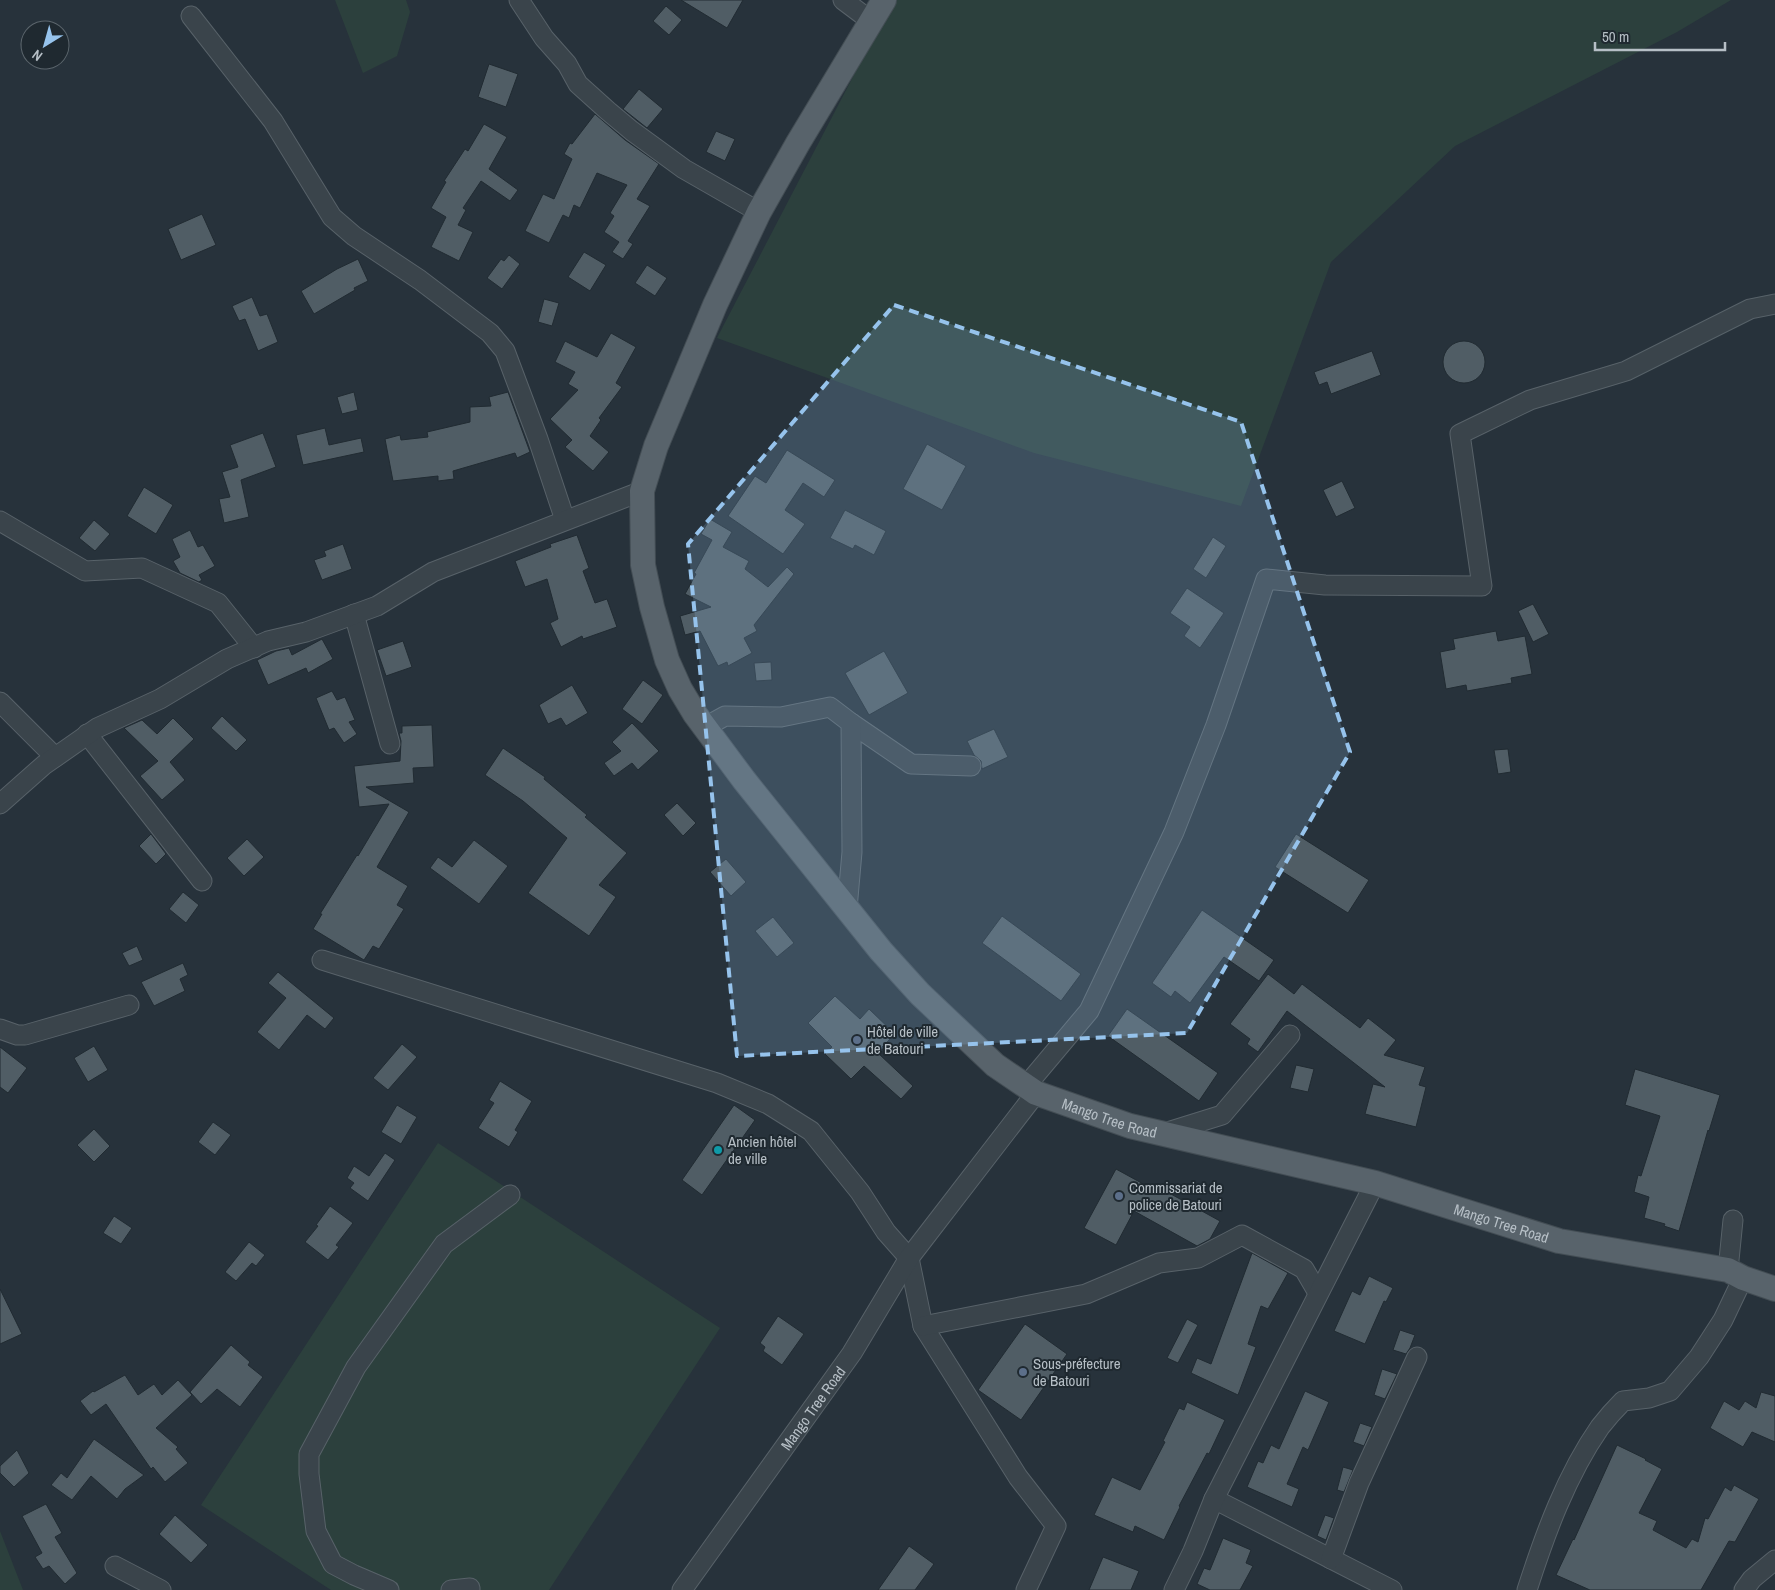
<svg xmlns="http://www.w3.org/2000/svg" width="1775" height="1590" font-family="'Archivo Narrow',sans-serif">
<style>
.green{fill:#2c403d}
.building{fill:#505d65;stroke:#212b32}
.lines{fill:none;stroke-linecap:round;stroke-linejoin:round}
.minor-casing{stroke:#586269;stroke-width:21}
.major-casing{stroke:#434d54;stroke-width:26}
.minor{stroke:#3a444b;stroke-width:19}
.major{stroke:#58636b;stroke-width:24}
.marked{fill:#96c3ec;fill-opacity:0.2;stroke:#96c3ec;stroke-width:4;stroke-dasharray:10 6;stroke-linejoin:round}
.service-dot{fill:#5c6f8a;stroke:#1f2930;stroke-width:2}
.culture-dot{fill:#0f9aa8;stroke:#1f2930;stroke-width:2}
.labels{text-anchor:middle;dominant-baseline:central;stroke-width:4;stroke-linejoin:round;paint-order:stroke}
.poi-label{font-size:15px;fill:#b6bfc6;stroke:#1f2930;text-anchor:start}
.street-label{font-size:15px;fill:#b6bfc6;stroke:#1f2930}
</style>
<rect width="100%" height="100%" fill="#27323b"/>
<path class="green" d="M335,0H406L410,12L397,56L363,73Z
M893,0H1731L1677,32L1455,146L1331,262L1241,506L1034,453L717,338Z
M438,1143L720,1328L549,1590H331L201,1505Z
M0,1531L23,1590H0Z"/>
<path class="building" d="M681,0H743L727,28Z
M666,6L682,20L669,35L653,21Z
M489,64L518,74L506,107L478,97Z
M639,89L663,109L647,128L623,109Z
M595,114L625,140L659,164L637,199L650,206L628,241L633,244L623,259L612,252L619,242L604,232L614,216L610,213L627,185L597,173L580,208L574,205L569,218L563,215L549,243L525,231L543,194L554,199L572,159L564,154L570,143L572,144Z
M484,124L507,137L489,169L518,190L510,201L481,181L463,208L466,210L458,225L473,232L459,261L431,247L446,217L431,208L446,182L444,181L465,149L468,151Z
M716,131L735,139L725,161L706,152Z
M202,214L216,245L181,260L168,229Z
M584,252L606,265L590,291L568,277Z
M509,255L520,264L502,289L487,278L501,259L504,261Z
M358,259L368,281L354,288L355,290L314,314L301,291L337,269Z
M647,265L667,278L655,296L635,283Z
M252,297L260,316L267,314L278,342L258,351L245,319L239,321L232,306Z
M544,299L559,303L552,326L538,322Z
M611,333L636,347L616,383L622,387L599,418L601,420L590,436L609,452L593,471L565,447L572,440L550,419L578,390L568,384L575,372L555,362L565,341L597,357Z
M1443 362a21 21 0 1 1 42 0a21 21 0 1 1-42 0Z
M1372,351L1381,375L1331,394L1327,382L1319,385L1314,372Z
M354,392L358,410L342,414L337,397Z
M508,392L530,452L517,458L515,453L453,471L454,479L438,481V476L393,481L385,439L400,435L401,440L428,437L427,432L470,422V407L491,406L489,397Z
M325,428L329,445L361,438L364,452L303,465L296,435Z
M263,433L276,467L241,480L249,517L224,523L219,499L230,497L222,472L238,467L230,445Z
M927,444L966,466L942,510L903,489Z
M787,450L835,480L824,497L803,483L785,510L805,524L783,554L728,516L755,476L766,483Z
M1342,481L1355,508L1336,517L1323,490Z
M144,487L173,505L156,534L127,516Z
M845,510L886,531L874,555L855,545L853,549L830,538Z
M710,519L732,532L723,547L749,561L745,569L768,587L787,567L794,574L754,625L757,631L744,638L752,653L728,666L727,662L718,666L700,631L685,635L680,616L711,607L685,594L696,574L694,573L712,540L701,534Z
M94,520L110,534L95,551L79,538Z
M190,530L198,547L203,545L215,566L199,575L202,580L199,582L180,573L173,561L180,557L172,539Z
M577,535L589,568L583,571L595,603L607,599L617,627L583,639L582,636L561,647L550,623L558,619L547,579L525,587L515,561L551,547L550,544Z
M1213,537L1226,546L1206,578L1193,569Z
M343,544L352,569L322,580L314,560L326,556L324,551Z
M1187,588L1224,613L1200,648L1184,636L1190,627L1170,613Z
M1533,604L1549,634L1533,642L1518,611Z
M1496,631L1498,641L1525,636L1532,674L1511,678L1512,683L1467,691L1466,685L1446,689L1440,652L1455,649L1453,639Z
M322,639L333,659L308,673L306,668L268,685L257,660L276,651L289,648L292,655Z
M403,641L412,667L386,676L377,650Z
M884,651L908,693L869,715L845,673Z
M771,662L772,680L756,681L754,663Z
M643,680L663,695L642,724L622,709Z
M572,685L588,713L566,726L561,718L548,724L539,705Z
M332,691L337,700L345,697L355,720L349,722L357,734L344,743L334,728L329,730L316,698Z
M222,716L247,740L236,751L211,728Z
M173,718L194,739L170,762L185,780L162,800L140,776L158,761L124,728L142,720L157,734Z
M632,723L659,751L638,770L632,763L614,776L604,763L621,751L612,742Z
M432,725L434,767L413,768L414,783L366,787L409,812L377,867L408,886L397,905L404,909L379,949L373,946L364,960L313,929L322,914H320L357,855L358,856L389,804L359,807L354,766L400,761L401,741L399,733H402V726Z
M994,729L1008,757L982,769L981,761L974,755L967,741Z
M503,748L545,777L544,779L587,815L585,817L627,853L599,885L616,897L589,936L528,893L567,838L523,801L485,775Z
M1508,749L1511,772L1498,774L1494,750Z
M677,803L696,823L683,836L664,815Z
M151,834L166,854L156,864L139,846Z
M1296,834L1369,880L1348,913L1275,867Z
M247,839L264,857L244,876L227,858Z
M474,840L508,866L479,904L430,868L438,857L452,867Z
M726,859L746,882L731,896L710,872Z
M183,892L199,905L186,923L169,909Z
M1202,910L1274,960L1259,981L1224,957L1190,1003L1175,991L1171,997L1152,983Z
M1002,916L1081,974L1061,1001L982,943Z
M773,917L794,943L777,957L755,931Z
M137,946L143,960L129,966L122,953Z
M183,963L188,975L180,979L185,991L154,1006L141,982Z
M278,972L334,1018L325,1029L307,1015L279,1050L257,1032L286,998L268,983Z
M1268,974L1294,994L1302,984L1360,1028L1368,1018L1396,1040L1384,1055L1425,1067L1419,1085L1426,1087L1416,1127L1365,1114L1373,1084L1385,1087L1287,1011L1258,1052L1247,1044L1250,1039L1230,1024Z
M835,996L860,1019L869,1009L895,1034L880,1049L882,1051L879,1054L913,1086L901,1099L864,1066L851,1079L825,1054L832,1047L808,1023Z
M1127,1009L1218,1073L1199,1101L1108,1036Z
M402,1044L417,1057L388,1090L373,1078Z
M94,1046L108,1070L88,1082L74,1058Z
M0,1047L27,1068L8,1093L0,1087Z
M1296,1065L1314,1069L1308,1092L1290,1088Z
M1635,1069L1720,1095L1709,1131L1708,1130L1679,1231L1664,1226L1665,1224L1644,1218L1649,1197L1634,1192L1638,1175L1641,1176L1660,1116L1625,1105Z
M500,1081L532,1101L515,1130L518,1132L509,1147L478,1128L494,1103L489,1100Z
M397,1105L417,1117L401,1144L381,1132Z
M734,1105L755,1120L702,1195L682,1180Z
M213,1122L231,1135L215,1155L198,1142Z
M94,1129L110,1146L94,1162L77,1145Z
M385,1153L395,1160L368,1201L350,1188L354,1183L347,1178L354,1166L369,1176Z
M1116,1169L1158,1192L1160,1188L1220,1221L1210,1239L1197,1246L1134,1211L1116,1245L1084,1228Z
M330,1206L353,1223L336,1245L339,1247L328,1260L305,1242L318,1226L316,1225Z
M114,1216L132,1228L121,1244L103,1233Z
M249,1242L265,1255L256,1266L252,1263L236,1281L225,1272Z
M1252,1253L1288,1273L1268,1309L1261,1306L1248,1344L1256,1347L1238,1395L1191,1373L1197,1358L1211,1364Z
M1369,1276L1393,1288L1386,1302L1384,1301L1365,1344L1334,1331L1352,1291L1360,1295Z
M0,1289L22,1334L0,1344Z
M778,1316L804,1334L782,1365L763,1351L765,1347L760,1343Z
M1187,1319L1198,1325L1178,1363L1167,1358Z
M1025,1324L1067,1354L1021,1420L978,1390Z
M1400,1330L1415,1335L1410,1348L1406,1354L1393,1350Z
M231,1345L250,1362L248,1365L263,1377L240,1407L217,1389L201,1404L190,1392Z
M1382,1369L1397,1374L1385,1399L1374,1395Z
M125,1375L138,1395L154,1384L162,1395L178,1380L192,1395L156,1428L178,1447L176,1449L188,1463L165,1482L153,1467L151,1469L106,1404L91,1415L80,1401L93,1391L94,1392Z
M1305,1391L1329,1402L1308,1450L1303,1447L1287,1484L1299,1489L1292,1507L1247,1487L1258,1461L1263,1463L1271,1445L1279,1449Z
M1761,1392L1775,1396V1442L1752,1432L1743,1447L1710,1428L1724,1401L1739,1410L1745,1401L1756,1408Z
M1187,1402L1225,1420L1209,1454L1207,1453L1179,1506L1180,1507L1164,1540L1135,1526L1133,1532L1094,1515L1112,1477L1140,1490L1165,1442L1163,1441L1179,1408L1184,1410Z
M1360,1423L1372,1427L1364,1446L1353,1442Z
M94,1439L144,1475L125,1489L117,1499L91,1476L72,1500L51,1485L61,1473L67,1478Z
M1617,1445L1646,1459L1645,1460L1662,1469L1639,1513L1657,1521L1653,1530L1686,1548L1692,1539L1698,1542L1705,1518L1708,1519L1725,1487L1731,1491L1734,1485L1759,1499L1735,1542L1729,1541L1701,1590H1590L1556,1575L1573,1539L1574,1540Z
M17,1450L29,1473L14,1487L0,1473V1466Z
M1343,1467L1353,1470L1344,1492L1337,1490Z
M46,1504L62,1533L55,1537L77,1573L65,1584L49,1566L43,1569L35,1557L42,1553L22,1516Z
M175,1515L208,1545L191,1563L159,1534Z
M1325,1515L1334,1518L1326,1540L1317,1536Z
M1223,1538L1251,1550L1246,1563L1253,1566L1240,1590H1210L1197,1584L1204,1568L1210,1570Z
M909,1546L934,1564L915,1590H878Z
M1103,1557L1139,1571L1131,1590H1089Z"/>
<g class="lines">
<defs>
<g id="minor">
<path d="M519,0L544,38L567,64L578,84L608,111L632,131L684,169L759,212"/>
<path d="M843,0L871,21"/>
<path d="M191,16L273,121L332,217L354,236L420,280L490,333L505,351L538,439L565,520"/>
<path d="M0,521L85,571L142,568L218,603L254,648"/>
<path d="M354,614L390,744"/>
<path d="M0,702L55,757"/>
<path d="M851,723L911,764L971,766"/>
<path d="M705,727L725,716L781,717L830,707L851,723L852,852L847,909"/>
<path d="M87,734L202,881"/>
<path d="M0,804L44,765L97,728L160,699L227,659L268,641L306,632L377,606L433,572L642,491"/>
<path d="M322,960L717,1083L768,1104L811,1131L860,1192L886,1232L909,1258L923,1326L1018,1477L1056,1526L1026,1590"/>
<path d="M0,1029L17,1035H25L129,1005"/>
<path d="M1026,1086L1089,1011L1174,832L1216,725L1266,579L1325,585L1482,586L1460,434L1530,400L1626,371L1750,309L1775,304"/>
<path d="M1161,1134L1222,1115L1290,1035"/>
<path d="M1728,1270L1733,1220"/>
<path d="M923,1326L1086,1294L1159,1263L1198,1258L1242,1235L1304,1269L1318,1293"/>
<path d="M1214,1499L1392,1590"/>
<path d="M1331,1559L1359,1483L1417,1357"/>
<path d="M115,1566L161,1590"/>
<path d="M389,1590L354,1575L333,1564L316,1531L309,1474V1454L356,1367L444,1244L510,1195"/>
<path d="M451,1590L470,1588V1590"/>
<path id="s1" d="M682,1590L852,1353L909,1258L1036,1093"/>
<path d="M1174,1590L1193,1551L1214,1499L1375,1183"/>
<path d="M1527,1590C1545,1534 1566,1476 1600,1427C1607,1418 1615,1409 1623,1401L1649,1398L1670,1391L1699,1357L1723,1320L1743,1278"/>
<path d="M1744,1590L1752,1579L1775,1560"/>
</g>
<g id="major">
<path id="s2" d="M884,0L798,143L759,212L715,305L656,446L642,491L643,565L652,607L667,660L680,689L695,714L744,780L881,951L920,994L995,1065L1036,1093L1130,1126L1375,1183L1559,1241L1728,1270L1743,1278L1775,1289"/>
</g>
</defs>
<use href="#minor" class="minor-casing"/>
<use href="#major" class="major-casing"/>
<use href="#minor" class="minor"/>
<use href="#major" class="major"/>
</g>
<path class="marked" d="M894,305L1241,422L1350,752L1187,1033L737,1056L688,544Z"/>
<g class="service-dot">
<circle cx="857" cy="1040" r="5"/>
<circle cx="1119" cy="1196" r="5"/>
<circle cx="1023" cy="1372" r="5"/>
</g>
<circle class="culture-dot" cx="718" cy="1150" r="5"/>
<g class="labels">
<g class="poi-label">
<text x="867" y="1031">Hôtel de ville<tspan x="867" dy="17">de Batouri</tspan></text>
<text x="728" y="1141">Ancien hôtel<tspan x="728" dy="17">de ville</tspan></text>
<text x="1129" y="1187">Commissariat de<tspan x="1129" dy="17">police de Batouri</tspan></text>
<text x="1033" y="1363">Sous-préfecture<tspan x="1033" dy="17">de Batouri</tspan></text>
</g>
<g class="street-label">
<text stroke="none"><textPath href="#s2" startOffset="1372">Mango Tree Road</textPath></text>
<text stroke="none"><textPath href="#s2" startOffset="1778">Mango Tree Road</textPath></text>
<text stroke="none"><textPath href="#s1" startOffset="224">Mango Tree Road</textPath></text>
</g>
</g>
<g transform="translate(45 45) rotate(217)"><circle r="24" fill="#1f2930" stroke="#5b656c"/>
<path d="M0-4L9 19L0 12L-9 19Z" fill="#96c3ec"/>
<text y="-8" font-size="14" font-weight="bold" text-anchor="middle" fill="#b6bfc6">N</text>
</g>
<path d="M1595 42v8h130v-8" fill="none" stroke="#b6bfc6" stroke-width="2.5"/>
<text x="1602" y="42" font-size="15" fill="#b6bfc6" stroke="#1f2930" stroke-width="4" paint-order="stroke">50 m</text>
</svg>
